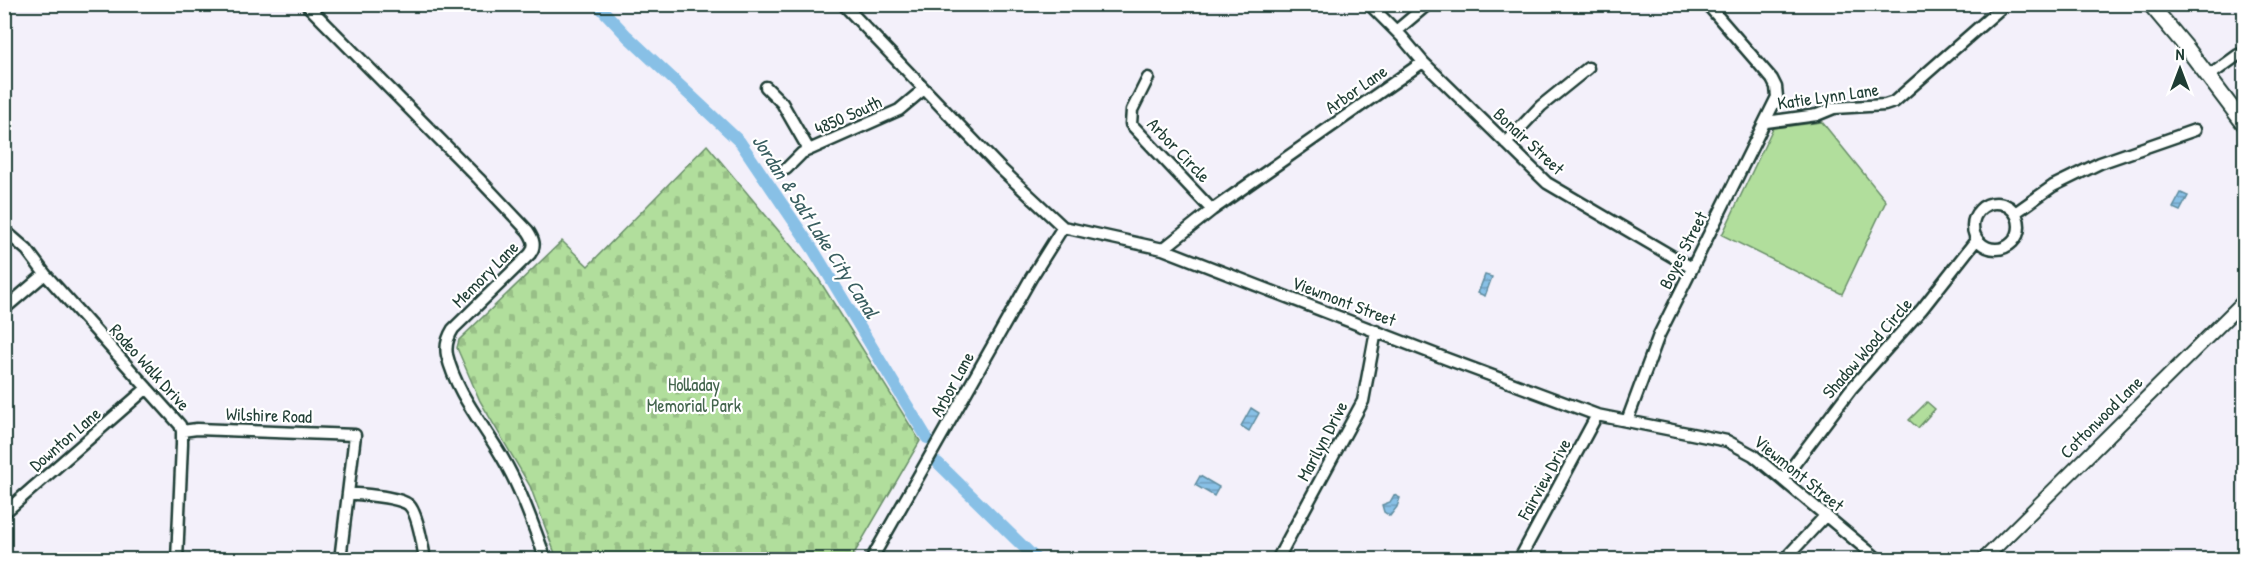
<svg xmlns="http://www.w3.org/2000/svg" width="2249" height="564" font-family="'Patrick Hand',sans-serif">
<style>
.cemetery{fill:url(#cemetery-stones);stroke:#688e68;stroke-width:1.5}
.garden{fill:#b1de9c;stroke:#688e68;stroke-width:1.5}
.water{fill:url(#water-rules);stroke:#5e8c9f;stroke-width:1.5}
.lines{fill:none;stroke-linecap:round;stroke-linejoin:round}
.canal{stroke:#88c0e6;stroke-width:12}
.minor-casing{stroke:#1f3d34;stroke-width:15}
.tertiary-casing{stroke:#1f3d34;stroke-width:16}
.secondary-casing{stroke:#1f3d34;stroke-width:18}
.minor{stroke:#fff;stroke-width:10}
.tertiary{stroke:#fff;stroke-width:12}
.secondary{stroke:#fff;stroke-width:14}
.labels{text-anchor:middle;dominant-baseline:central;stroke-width:4.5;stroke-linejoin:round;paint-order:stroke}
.street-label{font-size:18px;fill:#1f3d34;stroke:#fff}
.park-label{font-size:18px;fill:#44654e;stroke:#fff}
.water-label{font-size:20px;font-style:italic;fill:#395e60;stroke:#fff}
</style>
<defs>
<pattern id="cemetery-stones" width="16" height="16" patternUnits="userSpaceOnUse" patternTransform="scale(1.5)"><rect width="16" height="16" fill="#b1de9c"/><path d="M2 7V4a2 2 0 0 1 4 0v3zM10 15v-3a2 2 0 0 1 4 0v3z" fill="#98bf87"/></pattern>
<pattern id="water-rules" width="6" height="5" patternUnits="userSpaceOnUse" patternTransform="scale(1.5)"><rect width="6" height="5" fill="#88c0e6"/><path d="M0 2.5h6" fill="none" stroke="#6f9dbb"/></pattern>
</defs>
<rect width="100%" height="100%" fill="#f3f0fa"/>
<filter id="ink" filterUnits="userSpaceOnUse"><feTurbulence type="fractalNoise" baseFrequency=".0167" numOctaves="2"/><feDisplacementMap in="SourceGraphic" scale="12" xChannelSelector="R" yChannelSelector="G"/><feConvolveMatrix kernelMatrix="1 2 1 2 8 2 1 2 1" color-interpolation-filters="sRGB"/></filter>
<g filter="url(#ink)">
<path class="cemetery" d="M707,145L818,278L920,441L851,559H557L530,486L480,401L457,348L459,340L562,241L588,266Z"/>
<path class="garden" d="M1822,122L1886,201L1842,294L1722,235L1773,128Z
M1927,402L1935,409L1918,428L1909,420Z"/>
<path class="water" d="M2181,193L2188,196L2180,211L2173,208Z
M1485,275L1492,277L1485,296L1478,293Z
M1251,408L1259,413L1249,431L1241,426Z
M1200,476L1219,487L1214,496L1195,485Z
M1394,495L1400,498L1397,507L1390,516L1384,512L1382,505L1390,502Z"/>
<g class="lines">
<path class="canal" d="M597,4L627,36L740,142L814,251L927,438
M938,463L1037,560"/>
<defs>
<path id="minor" d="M306,4L479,179L528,231C534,240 536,246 530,254L453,329C448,337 445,345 447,355C456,393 483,424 502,457C521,489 533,525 546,560
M843,4L1000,168L1063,227L1163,249L1447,359L1597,415L1727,441L1753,455L1879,560
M1369,4L1402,37L1423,62L1547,183L1692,268
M1396,31L1428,4
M2209,76L2238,55L2244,53
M1148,78L1132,110L1131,124L1212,210
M766,87L782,103L809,150
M1766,122L1817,115L1834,108L1885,105L1894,102L2002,7
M1506,143L1541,106L1588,68
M786,169L802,153L899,110L924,89
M1973 226a23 23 0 1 1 46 0a23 23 0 1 1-46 0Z
M2015,213L2053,186L2100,163L2195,130
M4,230L27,250L45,274L180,425L182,431V444L177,560
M1163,249L1212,210L1423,62
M4,309L45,274
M1627,421L1659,335L1777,97L1776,87L1772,79L1707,4
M182,431L197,429L355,435L340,560
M1783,479L1851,389L1922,309L1977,239
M348,493C362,495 398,496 409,505C418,514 423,547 425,560
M4,513L147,388
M871,560L1031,278L1063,227
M1277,560L1363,401L1376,331
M1519,560L1597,415
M1784,560L1826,515"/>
<path id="tertiary" d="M1983,560L2244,301"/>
<path id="secondary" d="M2150,4L2186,47L2244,124"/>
</defs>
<use href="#minor" class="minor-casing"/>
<use href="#tertiary" class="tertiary-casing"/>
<use href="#secondary" class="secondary-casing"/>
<use href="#minor" class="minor"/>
<use href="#tertiary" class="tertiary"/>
<use href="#secondary" class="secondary"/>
</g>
</g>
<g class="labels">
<g class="street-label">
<text transform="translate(1356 89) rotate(-35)">Arbor Lane</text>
<text transform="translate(1828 96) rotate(-8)">Katie Lynn Lane</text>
<text transform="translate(848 115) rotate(-24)">4850 South</text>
<text transform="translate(1529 141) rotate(43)">Bonair Street</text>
<text transform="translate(1179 150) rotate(46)">Arbor Circle</text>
<text transform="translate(1683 250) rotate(-63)">Boyes Street</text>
<text transform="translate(485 274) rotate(-45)">Memory Lane</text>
<text transform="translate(1344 301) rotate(21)">Viewmont Street</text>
<text transform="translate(1867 348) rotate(-49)">Shadow Wood Circle</text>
<text transform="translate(150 367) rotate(48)">Rodeo Walk Drive</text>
<text transform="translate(952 384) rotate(-61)">Arbor Lane</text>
<text transform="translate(269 415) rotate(2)">Wilshire Road</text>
<text transform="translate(2101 417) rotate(-45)">Cottonwood Lane</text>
<text transform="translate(65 439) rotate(-41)">Downton Lane</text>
<text transform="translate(1322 441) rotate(-62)">Marilyn Drive</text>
<text transform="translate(1799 473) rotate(39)">Viewmont Street</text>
<text transform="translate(1544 479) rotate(-61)">Fairview Drive</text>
</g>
<g class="park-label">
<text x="694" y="384">Holladay<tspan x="694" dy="21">Memorial Park</tspan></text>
</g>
<g class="water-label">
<text transform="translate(816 226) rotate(57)">Jordan &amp; Salt Lake City Canal</text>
</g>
</g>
<rect width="2249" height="564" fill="none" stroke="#fff" stroke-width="24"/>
<rect x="12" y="12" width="2225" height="540" fill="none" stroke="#1f3d34" stroke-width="2" filter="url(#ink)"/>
<g transform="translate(2180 69)" stroke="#ffffff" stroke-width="4.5" paint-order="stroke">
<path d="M0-4.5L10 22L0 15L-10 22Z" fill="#1f3d34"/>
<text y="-9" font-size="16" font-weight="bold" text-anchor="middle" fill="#1f3d34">N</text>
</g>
</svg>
